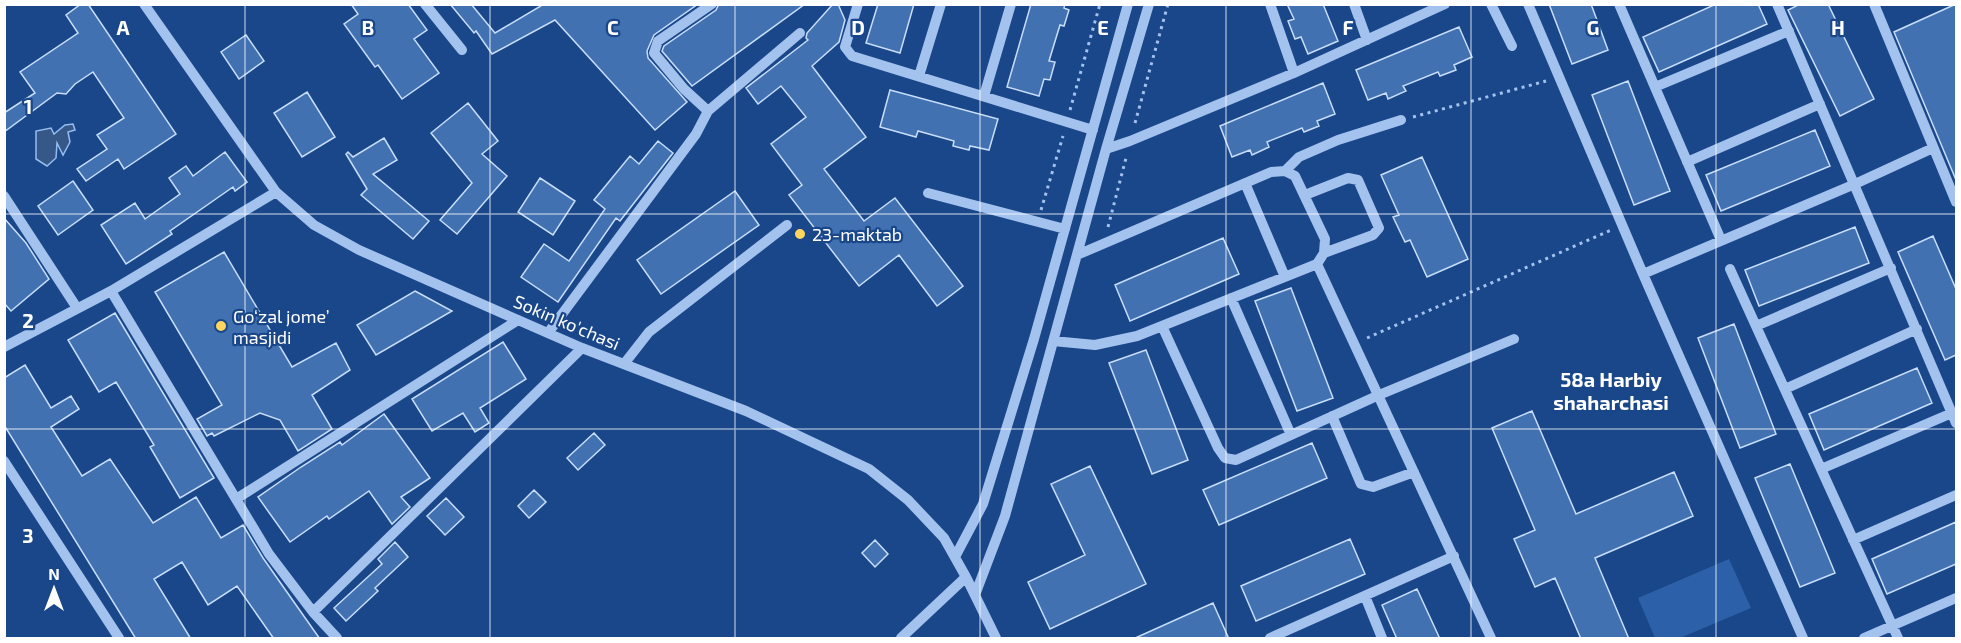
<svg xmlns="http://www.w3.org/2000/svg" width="1961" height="643" font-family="'Exo 2',sans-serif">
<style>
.green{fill:#2c60a8}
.water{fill:#365889;stroke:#95bdf0;stroke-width:1.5}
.building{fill:#4271b2;stroke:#c8ddfa;stroke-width:1.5}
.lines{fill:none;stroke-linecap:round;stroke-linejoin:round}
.path{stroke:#a3c2ed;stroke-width:3;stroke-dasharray:3 4.5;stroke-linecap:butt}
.minor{stroke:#a3c2ed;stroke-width:10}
.grid{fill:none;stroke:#fff;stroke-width:1.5;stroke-opacity:0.55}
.poi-dot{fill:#ffd55f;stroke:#19478a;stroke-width:2}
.labels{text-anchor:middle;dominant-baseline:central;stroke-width:4.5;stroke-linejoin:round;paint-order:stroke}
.poi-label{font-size:18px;fill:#fff;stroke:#19478a;text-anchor:start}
.street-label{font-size:18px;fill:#fff;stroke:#19478a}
.neighbourhood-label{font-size:20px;font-weight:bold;fill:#fff;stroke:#19478a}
.grid-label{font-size:20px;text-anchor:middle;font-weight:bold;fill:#fff;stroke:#19478a;stroke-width:4.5;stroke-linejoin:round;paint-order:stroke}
</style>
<rect width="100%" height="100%" fill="#19478a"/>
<path class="green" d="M1729,559L1751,608L1680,638H1655L1638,598Z"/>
<path class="water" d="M73,124L75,130L68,132L70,142L63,155L57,143L56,158L47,166L36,159V131L51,128L54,134L65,125Z"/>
<path class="building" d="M81,4H88L176,134L124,169L118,159L86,181L77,169L107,149L97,135L124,118L93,72L75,84L66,94L57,93L4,132V113L35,93L20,72L78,33L66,15Z
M351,4H408L427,30L414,39L439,73L402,99L378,65L375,67L344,24L358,14Z
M450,4H471L495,33L544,4H698L654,35L647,51L648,58L687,102L655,130L555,20L492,54L476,31L474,33Z
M719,4H805L692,86L662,51L664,46L716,10Z
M833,4H838L845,20L839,42L812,66L866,137L824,169L864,221L895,198L963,286L937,306L899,255L859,286L789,195L802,185L771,144L806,117L781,86L758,104L746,88L808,40L806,38L807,33Z
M878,4H914L900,53L866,43Z
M1031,4H1065L1064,8L1069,10L1064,26L1060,25L1049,61L1055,62L1050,80L1044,79L1039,96L1007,87Z
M1287,4H1323L1338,41L1308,54L1301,37L1295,39L1288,21L1294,19Z
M1549,4H1591L1608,50L1572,64Z
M1716,4H1758L1767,24L1659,72L1643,37Z
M1800,4H1828L1874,99L1840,116L1788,10Z
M1956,4V180L1894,32Z
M1459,27L1472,57L1454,65L1456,70L1440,76L1438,72L1403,86L1406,91L1388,99L1386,93L1368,100L1356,70Z
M246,35L264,61L239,79L221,52Z
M1628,81L1670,191L1634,205L1592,95Z
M1323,83L1335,114L1317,121L1319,126L1304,132L1302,128L1267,142L1269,147L1252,155L1250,150L1232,157L1220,126Z
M890,90L998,119L989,150L970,146L969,150L953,146L954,141L918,131L916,137L880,127Z
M307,92L335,137L302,157L274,113Z
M468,103L498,141L482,154L507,176L457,234L440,220L472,183L431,133Z
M1815,130L1830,166L1721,211L1706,175Z
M384,138L397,160L373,174L429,221L413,239L361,195L367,189L346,154L348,152L353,157Z
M658,141L673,153L620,221L616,218L558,302L521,277L544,244L569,261L605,209L594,200L630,156L639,164Z
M225,152L247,182L235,191L233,187L170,231L172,234L126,264L101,225L135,203L145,219L180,194L169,178L186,166L193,176Z
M1422,157L1468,259L1427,277L1410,240L1405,242L1393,217L1399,215L1381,175Z
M540,178L575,201L553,235L518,212Z
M73,181L93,210L58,235L38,206Z
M735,191L759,225L661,294L637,260Z
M4,218L26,243L49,279L11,311L4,303Z
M1855,227L1869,263L1759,306L1745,270Z
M1933,236L1956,289V355L1945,360L1898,252Z
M1223,238L1239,274L1130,321L1115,285Z
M224,252L292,367L336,343L350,370L312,395L332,429L298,451L280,420L260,413L214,436L212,433L207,436L197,419L222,405L155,292Z
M1291,288L1333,398L1297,411L1255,301Z
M415,291L452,311L376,355L357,325Z
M115,313L214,478L180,498L150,447L154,445L116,382L99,392L68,340Z
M1734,324L1776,434L1740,448L1698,338Z
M503,342L526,379L480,408L489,423L475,432L463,413L432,431L412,399Z
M1146,350L1188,460L1152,474L1109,363Z
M25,365L51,408L71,396L79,409L51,427L82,476L110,459L153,523L196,497L221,538L243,525L263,558L320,639H274L237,586L208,605L182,562L154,579L191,639H136L4,425V378Z
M1917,368L1932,403L1824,450L1809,414Z
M1532,411L1576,514L1674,472L1693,516L1595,558L1629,639H1581L1555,578L1535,587L1514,539L1535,530L1492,428Z
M384,414L430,478L401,497L410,507L392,524L369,491L329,519L327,516L290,542L258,497L301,467L340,442L342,445Z
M594,433L605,445L578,470L567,458Z
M1312,443L1327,478L1219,525L1203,490Z
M1790,464L1835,573L1800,587L1755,478Z
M1090,466L1146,584L1050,629L1028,582L1085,555L1051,484Z
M534,490L546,502L529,518L518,506Z
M446,498L464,517L445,535L427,516Z
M1956,522V564L1887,594L1872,559Z
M1350,539L1365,574L1256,621L1241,586Z
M875,540L888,554L875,567L862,553Z
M395,542L408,557L375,588L378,591L346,621L334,608L382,564L378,559Z
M1417,589L1440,639H1397L1382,605Z
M1213,603L1229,639H1133Z"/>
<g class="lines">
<path class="path" d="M1070,110L1100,4
M1413,117L1546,81
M1135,123L1168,4
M1041,210L1063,136
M1108,227L1126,158
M1367,338L1611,230"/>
<path class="minor" d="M144,4L276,192L314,225L359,250L518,320L582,348L746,411L869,469L908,500L944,538L966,577L996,638
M425,4L462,50
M858,4L845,47L852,56L1093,130
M1270,4L1294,73
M1354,4L1367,40
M1491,4L1512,46
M1528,4L1643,274L1803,638
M1619,4L1721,240
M1777,4L1956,423
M1874,4L1956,202
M919,76L941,4
M1655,87L1789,31
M984,96L1011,4
M708,111L684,89L654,53L658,41L712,4
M1106,149L1130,141L1294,73L1445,4
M1687,162L1820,104
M1285,171L1299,157L1338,140L1401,120
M1245,183L1285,277
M928,193L1065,229
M1305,195L1348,178L1358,180L1379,228L1373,235L1324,253
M4,196L77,308
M1077,255L1271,172L1285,171L1295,176L1325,239L1324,253L1317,264
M1730,269L1898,638
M1643,274L1855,184L1933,148
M111,291L269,554L313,612L337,638
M1231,298L1291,435
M1162,326L1218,448L1225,458L1236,460L1379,395L1514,339
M1756,326L1891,268
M548,333L664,177L696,134L708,111L800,33
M1053,341L1095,345L1137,336L1317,264L1491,638
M4,347L111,291L276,192
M624,364L649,332L787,225
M1785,389L1917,329
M1332,416L1361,484L1373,487L1414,472
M4,461L119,638
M1821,469L1952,413
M236,499L518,320
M1853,540L1956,495
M955,557L983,504L1034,339L1128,4
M975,595L1005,516L1106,149L1149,4
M1365,596L1382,638
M313,612L582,348
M901,638L966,577
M1270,638L1454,556
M1864,638L1956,598"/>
</g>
<path class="grid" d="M245,4V638M490,4V638M735,4V638M980,4V638M1226,4V638M1471,4V638M1716,4V638M4,214H1956M4,429H1956"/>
<g class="poi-dot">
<circle cx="800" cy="234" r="6"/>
<circle cx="221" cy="326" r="6"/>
</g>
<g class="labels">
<g class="poi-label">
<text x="812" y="234">23-maktab</text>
<text x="233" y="316">Go‘zal jome’<tspan x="233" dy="21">masjidi</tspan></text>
</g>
<g class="street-label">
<text transform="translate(567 322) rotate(23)">Sokin ko'chasi</text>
</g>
<g class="neighbourhood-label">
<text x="1611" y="379">58a Harbiy<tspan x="1611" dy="23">shaharchasi</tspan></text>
</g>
</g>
<g class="grid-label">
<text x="123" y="35">A</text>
<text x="368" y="35">B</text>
<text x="613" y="35">C</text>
<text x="858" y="35">D</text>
<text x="1103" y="35">E</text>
<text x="1348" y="35">F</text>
<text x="1593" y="35">G</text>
<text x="1838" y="35">H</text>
<text x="28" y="114">1</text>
<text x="28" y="328">2</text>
<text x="28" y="543">3</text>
</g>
<rect width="1961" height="643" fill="none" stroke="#ffffff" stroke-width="12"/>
<g transform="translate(54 589)" stroke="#19478a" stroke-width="4.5" paint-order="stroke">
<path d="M0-4.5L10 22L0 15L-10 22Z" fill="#ffffff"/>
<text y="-9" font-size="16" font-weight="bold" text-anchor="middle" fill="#ffffff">N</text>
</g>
</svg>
